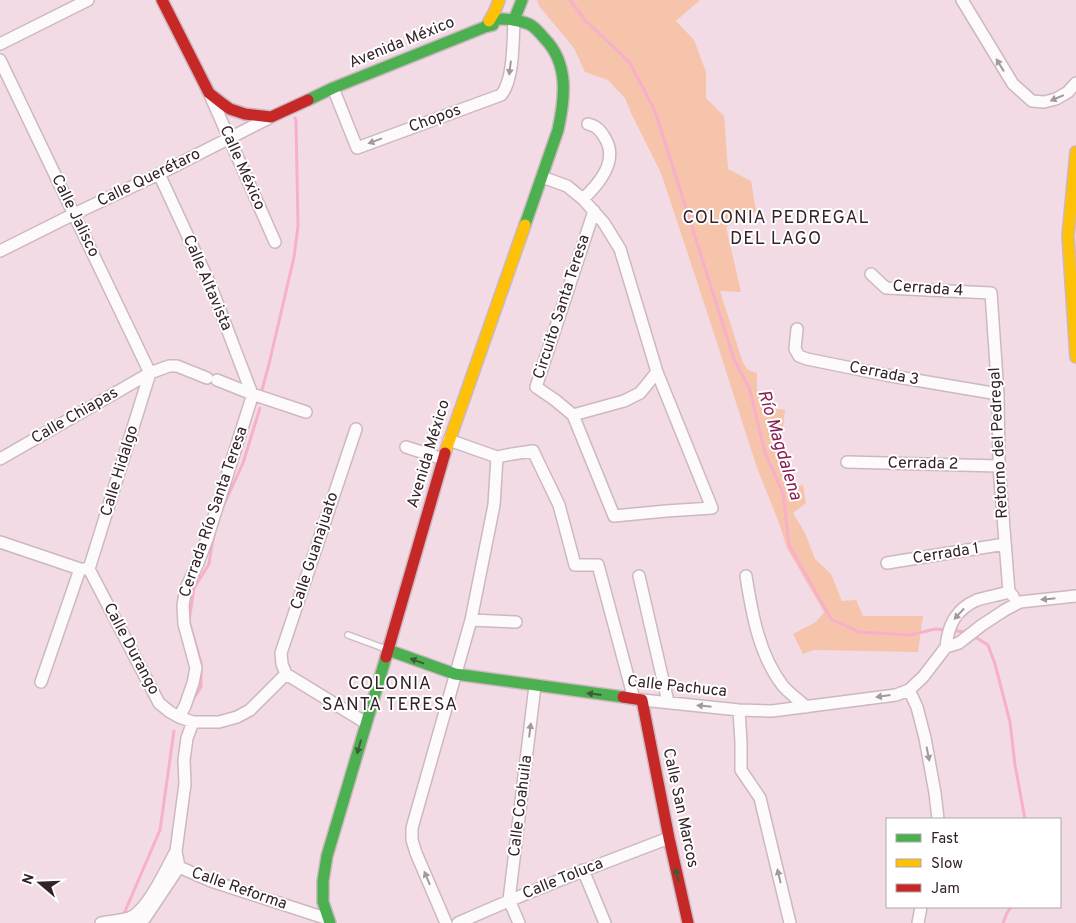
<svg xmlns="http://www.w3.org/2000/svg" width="1076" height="923" font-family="Overpass,sans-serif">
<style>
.green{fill:#f6c3ab}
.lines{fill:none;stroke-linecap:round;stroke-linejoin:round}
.stream{stroke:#f8afcc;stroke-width:3}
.lane-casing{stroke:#ccb8c0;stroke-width:8}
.street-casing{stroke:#ccb8c0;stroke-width:14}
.fast-casing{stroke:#ccb8c0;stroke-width:14}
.slow-casing{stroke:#ccb8c0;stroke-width:14}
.jam-casing{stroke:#ccb8c0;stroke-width:14}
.lane{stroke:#fdfafb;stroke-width:5.5}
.street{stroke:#fdfafb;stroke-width:11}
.fast{stroke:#4caf50;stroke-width:11}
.slow{stroke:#ffc107;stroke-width:11}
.jam{stroke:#c62828;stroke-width:11}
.oneway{fill:#a3999c}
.oneway2{fill:#3e5a39}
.labels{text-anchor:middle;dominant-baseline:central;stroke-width:4;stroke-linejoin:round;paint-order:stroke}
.street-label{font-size:16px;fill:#342229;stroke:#fff}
.neighbourhood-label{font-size:18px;letter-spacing:1px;fill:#342229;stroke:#fff}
.water-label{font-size:18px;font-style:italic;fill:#891e54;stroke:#fff}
</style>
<rect width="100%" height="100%" fill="#f2dbe4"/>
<path class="green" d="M537,0H700L676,21L694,40L706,72V98L724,116L728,169L751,181L756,211L726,227L741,292L720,291L743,363L748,370L757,373V394L764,407L785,410L783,431L771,435L777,454L781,453L792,487L803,485L806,503L793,513L805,533L815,559L831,574L842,601L856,600L863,616H923L918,652L814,650L803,654L793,634L816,622L824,612L787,548L779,523L756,465L710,321L661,173L631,113L625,98L608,80L585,72L574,48L539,6Z"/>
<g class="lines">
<path class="stream" d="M570,0L584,19L630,63L655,111L734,359L750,390L765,453L783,493L789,545L831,619L859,632L910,635L935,629L967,632
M262,390L269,364L294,257L298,226L296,121L295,118
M221,511L243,463L260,408
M972,635L988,645L995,664L1010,722L1015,765L1025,819
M192,701L201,687V663L189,621L194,588L209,564L212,544L215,531
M123,916L160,830L174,731
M1003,923L1007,913L1011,907"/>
<defs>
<path id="lane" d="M348,635L386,649"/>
<path id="street" d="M962,0L1013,84L1032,101L1044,102L1056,99L1068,92L1076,83
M0,44L88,0
M0,60L150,373
M333,88L357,148L501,95C514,81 513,39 514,20
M210,95L275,242
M159,174L210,284L252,394L251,400L207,539L198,563L186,588L183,605L184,624L196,668L193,683L185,706L179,717
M542,177L567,186L583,199L604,223L620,249L657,372L712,508L666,511L614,516L573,415L555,400L536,387L594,211
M583,199C599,184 619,161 605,138C601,131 597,126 588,124
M0,251L74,214L159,174L271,117
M871,274L886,288L991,293L998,394L999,466L1009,592
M797,329L795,349L799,356L807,359L886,375L998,394
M217,380L252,394L306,412
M573,415L624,401L640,393L657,372
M449,440L497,457
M406,447L443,459
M497,457L512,454L533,451L559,505L575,565H598L634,699
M0,459L150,373L169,366H177L207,378
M847,462L999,466
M0,542L80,569H86
M887,563L1005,544
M89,569L159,703L170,712L179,717L193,722H219L237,717L250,710L286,674
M89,569L150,373
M639,576L668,702
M746,576C752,614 759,655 783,686C790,694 799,700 806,707
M471,620L516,622
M946,647C948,625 956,609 977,600C986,597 999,595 1009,592L1013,596
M286,674L282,664L281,653L356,429
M286,674L366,723
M41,682L80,569
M909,690L917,707L925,738L935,793L938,819
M642,700L739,710L772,711L896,695L909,690L923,677L946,647L959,643L982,625L1005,610L1020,602L1076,596
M739,710L741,742V770L760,798L790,923
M179,867L211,881L328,919
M583,870L605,923
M130,918L133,922L145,918L179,867L176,851L185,784L184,760L187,738L193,722
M101,923C110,921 120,921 129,918C147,912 166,869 176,851
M446,923L416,853L412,840V828L471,620L494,505L497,457
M458,923C527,892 598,865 669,838
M519,923L509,900L535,686
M918,923L921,907"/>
<path id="fast" d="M514,20L522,0
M485,27C493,18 501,18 513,20C531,23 533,25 545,39C569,64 565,98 558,130L525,225
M308,100L333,88L485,27L493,25
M388,650L455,674L623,697
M330,923L323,902V881L327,856L386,657"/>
<path id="slow" d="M489,21L495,11L499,0
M1076,152L1068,236L1076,357
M445,453L525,225"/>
<path id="jam" d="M162,0L209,93L223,104L230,109L245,114L271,117L308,100
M386,657L445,453
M623,697L642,700L669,838L688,923"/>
</defs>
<use href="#lane" class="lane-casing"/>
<use href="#street" class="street-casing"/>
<use href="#fast" class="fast-casing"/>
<use href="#slow" class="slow-casing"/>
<use href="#jam" class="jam-casing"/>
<use href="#lane" class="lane"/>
<use href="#street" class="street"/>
<use href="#fast" class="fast"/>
<use href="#slow" class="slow"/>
<use href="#jam" class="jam"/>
</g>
<defs><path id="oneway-solid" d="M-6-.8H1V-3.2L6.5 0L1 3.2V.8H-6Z" transform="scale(1.25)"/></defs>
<g class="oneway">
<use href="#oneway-solid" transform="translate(1000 65) rotate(-122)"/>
<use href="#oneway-solid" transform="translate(510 68) rotate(97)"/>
<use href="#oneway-solid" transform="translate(1057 98) rotate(157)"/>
<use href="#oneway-solid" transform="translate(375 141) rotate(160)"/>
<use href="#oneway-solid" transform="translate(1048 599) rotate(174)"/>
<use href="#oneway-solid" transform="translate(959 614) rotate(133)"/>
<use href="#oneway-solid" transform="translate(883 696) rotate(172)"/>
<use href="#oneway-solid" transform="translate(704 706) rotate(-174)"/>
<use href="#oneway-solid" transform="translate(530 730) rotate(-83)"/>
<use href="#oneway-solid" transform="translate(928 754) rotate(79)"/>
<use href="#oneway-solid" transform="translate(779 876) rotate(-103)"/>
<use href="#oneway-solid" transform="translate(427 878) rotate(-113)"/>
</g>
<g class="oneway2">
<use href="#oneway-solid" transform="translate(417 661) rotate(-160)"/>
<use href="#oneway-solid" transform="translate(594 694) rotate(-173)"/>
<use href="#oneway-solid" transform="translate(359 747) rotate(106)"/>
<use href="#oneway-solid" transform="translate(677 875) rotate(-103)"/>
</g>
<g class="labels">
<g class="street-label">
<text transform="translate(402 43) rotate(-22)">Avenida México</text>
<text transform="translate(435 119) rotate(-20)">Chopos</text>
<text transform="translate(242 168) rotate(66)">Calle México</text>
<text transform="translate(149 178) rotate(-26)">Calle Querétaro</text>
<text transform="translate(75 216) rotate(64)">Calle Jalisco</text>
<text transform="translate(207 283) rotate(67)">Calle Altavista</text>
<text transform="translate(928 289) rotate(4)">Cerrada 4</text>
<text transform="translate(562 307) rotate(-72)">Circuito Santa Teresa</text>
<text transform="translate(884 374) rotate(11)">Cerrada 3</text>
<text transform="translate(75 416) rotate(-30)">Calle Chiapas</text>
<text transform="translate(999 443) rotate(-93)">Retorno del Pedregal</text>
<text transform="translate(429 454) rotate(-73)">Avenida México</text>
<text transform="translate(923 464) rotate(1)">Cerrada 2</text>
<text transform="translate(120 471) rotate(-73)">Calle Hidalgo</text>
<text transform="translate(214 512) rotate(-71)">Cerrada Río Santa Teresa</text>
<text transform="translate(315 551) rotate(-72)">Calle Guanajuato</text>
<text transform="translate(946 554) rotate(-9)">Cerrada 1</text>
<text transform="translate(131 649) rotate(62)">Calle Durango</text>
<text transform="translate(677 687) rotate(6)">Calle Pachuca</text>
<text transform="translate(521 806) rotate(-83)">Calle Coahuila</text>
<text transform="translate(680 808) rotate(78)">Calle San Marcos</text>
<text transform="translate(563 879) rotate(-22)">Calle Toluca</text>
<text transform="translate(239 889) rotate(19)">Calle Reforma</text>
</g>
<g class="neighbourhood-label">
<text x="776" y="218">COLONIA PEDREGAL<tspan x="776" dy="21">DEL LAGO</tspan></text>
<text x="390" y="684">COLONIA<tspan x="390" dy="21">SANTA TERESA</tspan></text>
</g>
<g class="water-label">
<text transform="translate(779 445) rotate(73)">Río Magdalena</text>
</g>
</g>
<rect x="886" y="818" width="175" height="90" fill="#ffffff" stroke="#aea7a9"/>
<rect x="896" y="834" width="25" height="8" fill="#4caf50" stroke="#aea7a9"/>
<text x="931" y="843" font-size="15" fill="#342229">Fast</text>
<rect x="896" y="859" width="25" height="8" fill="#ffc107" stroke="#aea7a9"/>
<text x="931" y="868" font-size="15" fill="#342229">Slow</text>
<rect x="896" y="884" width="25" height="8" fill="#c62828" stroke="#aea7a9"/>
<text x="931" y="893" font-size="15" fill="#342229">Jam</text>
<g transform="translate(40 883) rotate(289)" stroke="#ffffff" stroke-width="4" paint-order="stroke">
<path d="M0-4L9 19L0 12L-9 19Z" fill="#342229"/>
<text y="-8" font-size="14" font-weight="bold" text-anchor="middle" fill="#342229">N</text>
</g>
</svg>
